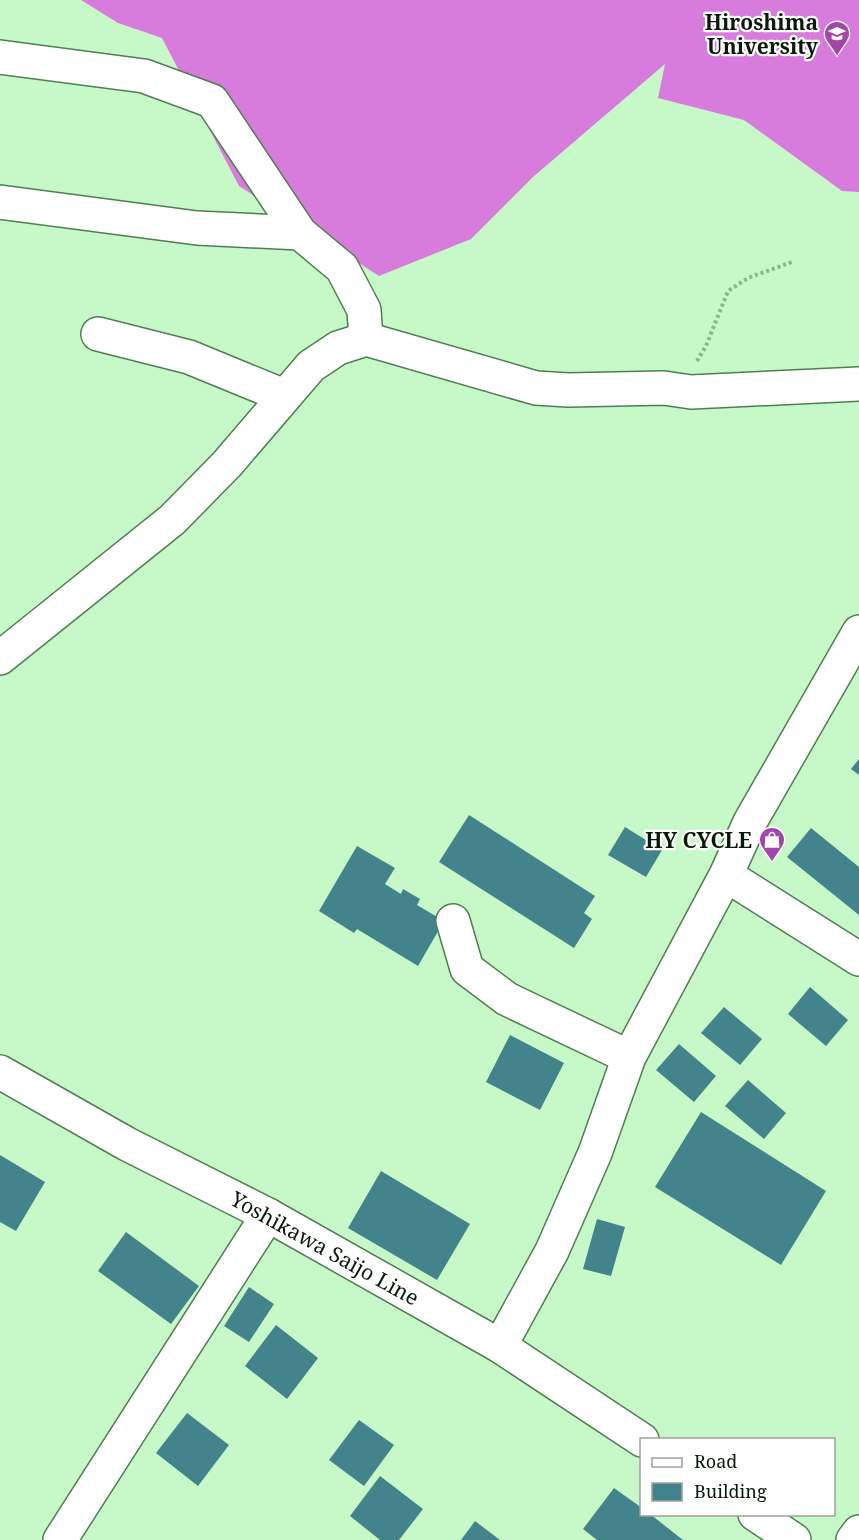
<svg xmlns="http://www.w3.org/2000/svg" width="859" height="1540" font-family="'Noto Serif',serif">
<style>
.forest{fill:#d77bdc}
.building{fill:#43838b}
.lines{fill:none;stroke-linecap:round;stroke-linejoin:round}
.minor-casing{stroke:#507e52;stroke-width:36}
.major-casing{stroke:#507e52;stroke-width:36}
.path{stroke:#8bb38c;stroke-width:4;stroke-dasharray:3 3;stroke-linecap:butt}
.minor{stroke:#fff;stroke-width:33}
.major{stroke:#fff;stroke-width:33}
.labels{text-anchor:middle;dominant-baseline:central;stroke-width:4.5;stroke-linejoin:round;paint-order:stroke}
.poi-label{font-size:21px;font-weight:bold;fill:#071908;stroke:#fff;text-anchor:end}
.street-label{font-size:21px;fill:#071908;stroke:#fff}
</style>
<rect width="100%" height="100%" fill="#c7f9c8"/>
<path class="forest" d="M81,0H859V192L842,191L744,120L658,98L665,64L533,177L471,239L379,276L239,186L162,38L118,23Z"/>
<path class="building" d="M859,759V775L851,769Z
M469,815L595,896L584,913L592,919L574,948L439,862Z
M625,827L662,850L646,877L608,855Z
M811,828L859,867V915L787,857Z
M357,846L395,868L385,884L401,894L403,889L420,899L417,905L444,921L418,966L357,929L354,933L319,911Z
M810,987L848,1020L826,1046L788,1014Z
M724,1007L762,1039L740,1065L701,1033Z
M510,1035L564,1063L540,1110L486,1082Z
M679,1044L716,1076L694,1102L656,1070Z
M748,1080L786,1113L764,1139L725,1106Z
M701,1112L826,1191L781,1265L655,1187Z
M0,1155L45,1182L16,1231L0,1222Z
M381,1171L470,1224L437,1280L348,1228Z
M597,1219L625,1227L611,1276L583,1269Z
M126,1232L199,1286L171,1324L98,1271Z
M249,1287L274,1304L249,1342L224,1326Z
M276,1325L318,1358L287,1399L245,1366Z
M187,1413L229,1445L198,1486L156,1453Z
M359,1420L394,1445L364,1486L329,1460Z
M380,1476L423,1509L399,1540H380L350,1516Z
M614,1488L642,1508V1514H650L683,1540H597L583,1529Z
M475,1521L500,1540H461Z"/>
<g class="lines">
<defs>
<path id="minor" d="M0,57L144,76L212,101L300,233L197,228L0,202
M300,233L342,268L364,310L366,339
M98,334L189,357L284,396
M0,658L172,520L227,464L311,366L338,348L366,339L536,388L568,390L664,388L691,392L859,384
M726,875L859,959
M453,921L467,969L507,999L629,1057
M500,1346L552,1251L595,1153L629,1057L726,875L750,822L859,632
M60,1540L268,1215
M853,1540L859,1532"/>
<path id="major" d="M0,1072L127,1144L268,1215L500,1346L642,1440
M755,1514L794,1540"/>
</defs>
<use href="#minor" class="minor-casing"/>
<use href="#major" class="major-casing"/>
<path class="path" d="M697,361L706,346L728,291L748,278L792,262"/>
<use href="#minor" class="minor"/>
<use href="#major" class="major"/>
</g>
<defs>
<symbol id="university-pin" viewBox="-11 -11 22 30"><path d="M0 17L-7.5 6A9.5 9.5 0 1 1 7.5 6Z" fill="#a544ab" stroke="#fff"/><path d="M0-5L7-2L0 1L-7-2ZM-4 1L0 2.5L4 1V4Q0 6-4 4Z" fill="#fff"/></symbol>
<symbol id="shop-pin" viewBox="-11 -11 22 30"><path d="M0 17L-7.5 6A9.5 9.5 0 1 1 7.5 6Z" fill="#a544ab" stroke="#fff"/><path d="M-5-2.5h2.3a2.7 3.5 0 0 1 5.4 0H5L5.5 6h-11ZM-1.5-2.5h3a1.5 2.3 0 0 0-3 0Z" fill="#fff"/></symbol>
</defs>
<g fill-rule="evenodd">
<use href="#university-pin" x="822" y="19" width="30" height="40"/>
<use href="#shop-pin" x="757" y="825" width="30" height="40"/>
</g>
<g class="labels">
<g class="poi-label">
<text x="818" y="22">Hiroshima<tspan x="818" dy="24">University</tspan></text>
<text x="752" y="840">HY CYCLE</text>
</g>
<g class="street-label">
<text transform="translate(325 1248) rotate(29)">Yoshikawa Saijo Line</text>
</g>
</g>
<rect x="640" y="1438" width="195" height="78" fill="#ffffff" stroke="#9ca39c" stroke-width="1.5"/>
<rect x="652" y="1458" width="30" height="9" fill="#ffffff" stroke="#9ca39c" stroke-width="1.5"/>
<text x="694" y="1468" font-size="18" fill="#071908">Road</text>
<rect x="652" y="1483" width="30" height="18" fill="#43838b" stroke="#9ca39c" stroke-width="1.5"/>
<text x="694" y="1498" font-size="18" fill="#071908">Building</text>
</svg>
